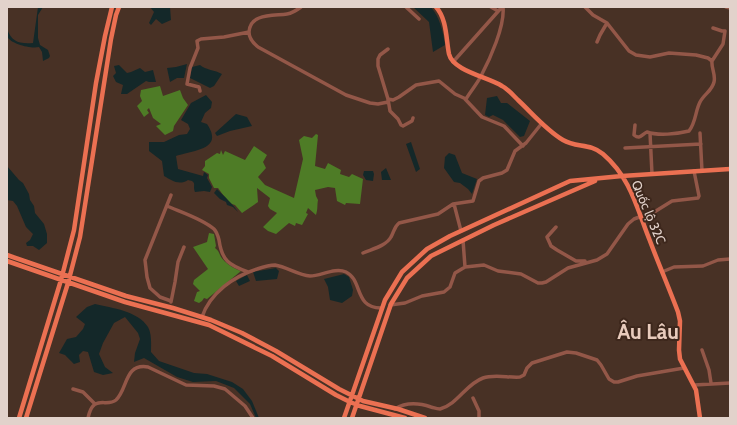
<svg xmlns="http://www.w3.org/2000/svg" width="737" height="425" font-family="Cabin,sans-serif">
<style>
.forest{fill:#4e7c26}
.water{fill:#142829}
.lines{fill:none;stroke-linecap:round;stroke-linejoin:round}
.minor{stroke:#935748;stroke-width:3.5}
.major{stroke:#eb7052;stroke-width:4.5}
.labels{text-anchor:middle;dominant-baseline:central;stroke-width:4;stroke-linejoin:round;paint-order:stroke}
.street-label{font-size:13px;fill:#e2d2cb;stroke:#3d271c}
.town-label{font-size:21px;font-weight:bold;fill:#e8cbbc;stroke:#3d271c}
</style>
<rect width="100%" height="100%" fill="#483125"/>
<path class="forest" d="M160,86L163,96L180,90L183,98L188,105L174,126L173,131L165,135L156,126L161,124L153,118L149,108L147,110L149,113L144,117L137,106L142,101L140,96L141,90Z
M316,134L318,135L315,166L325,169L328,163L341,170L340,174L349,177L352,174L363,179L360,204L346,203L345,205L337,201L335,188L328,187L315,190L316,196L318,200C317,205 318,209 316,215L308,208L306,213L308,214L302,225L296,223L295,226L289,223L276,234L268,231L263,227L277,213L270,209L268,206L270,198L257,188L258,202L242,213L235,205L229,203L218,188H214L209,178V174L202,170L205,166V161L217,153L220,154L221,150L223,155L225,151L245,160L254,146L267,155L263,162L266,168L258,177L265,185L294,198L303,159L299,140L304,136L312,138Z
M209,233L214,234L216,246L215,248C219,251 219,253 221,257C225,263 234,269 241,271L207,299L204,298L202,301L199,303L194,301L197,292L200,291L193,284L194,280L208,269L193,247L207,242Z"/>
<path class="water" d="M38,7H43L38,15V38L40,45L48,50L50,56L49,58L43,61L42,52L39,47C31,49 10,44 7,36C7,35 7,30 7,29C12,42 19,44 33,43Z
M150,7H170L171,20L162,24L156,19L151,25L149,23L154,12Z
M413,7H431C440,18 443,31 445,45L433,52L429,22Z
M187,64L184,78H177L170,82L167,68L176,67Z
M119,65L127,73L131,72L140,68L145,72L153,70L156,82H149L146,81L127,94H121L123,85L116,82L113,76L116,73L114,66Z
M200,65C206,70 215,70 222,74L214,86L210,88L190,78L192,67Z
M206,95L212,102L211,108L205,113L201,122L207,124C209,127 212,132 212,136C214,150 187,152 176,156L178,169L203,176L204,172L208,175L207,178L212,187L210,192L204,191L195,192C192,185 198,182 188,180C179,186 171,180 164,176L162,161L149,151V142H164L179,135L187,134L190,129L188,124L181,120L191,103Z
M497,96L501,103H507L530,121L524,136L520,137L503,120L493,115L489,117L485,115L487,98Z
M236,114L247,117L252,126L230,131L217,136L215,133Z
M411,142L420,169L416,172L406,144Z
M449,153L455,155L462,173L477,179L472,194L468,189L460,183L454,182L444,168L445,157Z
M7,166L19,180L23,183L29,194L30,200L34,206L35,213L44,224L47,234V243L39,250L33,246H27L26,243L30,240L33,234L26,227L17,206L13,201L7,200Z
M386,168L391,180H382L381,172Z
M364,171H373L374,174L373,181L366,180L363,175Z
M217,189C223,195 234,205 238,212L233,207L227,205L226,202L220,199L214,193Z
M276,268L279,271L277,279L256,281L253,272Z
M344,274L349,277L353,290L352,296L342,303L330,300L328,287L324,279Z
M247,275L250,281L239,286L236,281Z
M95,304C112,308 138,311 148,327C152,334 151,345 151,352L159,361L194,373L207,374L232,382L243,389L252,401L259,418H256L250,404L234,388L216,381L193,382L177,377L144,358L134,362L135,353L140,339L138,333L125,317L114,323L103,343L99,354L105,367L113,373L103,375L94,372L88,352L83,351L79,355L80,362L74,364L65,355L59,353L67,339L76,337L83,329L85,324L76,317L87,307Z"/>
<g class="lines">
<path class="minor" d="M301,7C297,10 293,13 287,14C274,16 250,13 249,32C249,39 253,43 258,47L346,95L370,103L378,104L388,102V99L393,100L399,97L416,85L439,81L455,94L466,99C470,92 477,84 481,76C490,59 505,26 503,7
M406,7L419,19
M491,7L498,11
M585,7L593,15L607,23L629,51L636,55L650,57L669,53L696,55L708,58L712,61C711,68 716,75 714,82C712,91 704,94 700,102C695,112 696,122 689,131C677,134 658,136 647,132C641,135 640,140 634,135L635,125
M726,7L730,8
M597,42L600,35L607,23
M388,49L380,55L378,59V66L388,99L390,111L398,119L401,125L403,126L412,121L413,118
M712,61L723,44L725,31H722L713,28
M453,62L502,7
M200,91L199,87L187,84L190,68L198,48L197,41L201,39L224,37L249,32
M465,99L482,117L504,126L523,146
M650,133L652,174
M700,133L702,171
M625,148L701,144
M171,195L145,260L147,277L150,288L160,297L171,301
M454,204L461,231
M167,206C181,212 203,219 214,229C217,232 218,236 219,240C222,261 229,265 248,272
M643,219L672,201L698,198L699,196L694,171
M556,227L547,237L551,246L557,250L576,261H585
M463,240L465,267
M363,253C372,249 386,246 391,237C394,232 394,227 399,223L438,214L453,204L473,201L479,181L483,178L502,173L507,170L515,151L526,143L542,123
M662,272L674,267L703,266L718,260L730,259
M171,302L175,282L178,262L184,247
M390,305L405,303L422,296L444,292L450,287L455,273L465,267L484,265L498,271L521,274L538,283H542L546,282L568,268L597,260L607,254L628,224L634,219L642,216
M202,317C210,293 234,276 257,269C263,267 269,265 275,265C287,267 298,275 310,276C321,276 335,267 346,272C363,280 354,309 382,308
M702,350L709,370L711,383
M694,385L730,383
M73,389L83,392L95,404
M473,398L479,411V418
M395,409C406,402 419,403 431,407C435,408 436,409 440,409C458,404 466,384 483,378C494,374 509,378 520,377L524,375L527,368L532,363L567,352L576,353L597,360L601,365L609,379L614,382H618L637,376L684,368
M88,418C89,414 90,409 93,406C99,399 109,406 116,400C128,389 124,363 148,367L186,385L214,386L225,389L245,406L253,418"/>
<path class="major" d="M436,7C447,19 446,39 449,54C453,71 488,77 502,86C508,89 513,95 518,100C532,113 546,130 563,140C576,148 590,143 603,154C631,178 637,209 650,241C659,265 669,288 678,312L680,321L679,350L680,359L696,390L700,418
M7,255L126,296L173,308L211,320L242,333L276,351L339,389L363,401L398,409L425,418
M7,261L125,302L209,325L272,356L336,395L350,402L360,406L405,418
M19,418L61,280L74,230L96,83L105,36L112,7
M26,418L68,283L80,237L111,39L116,15L119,7
M344,418L385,300L402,272L427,249L450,236L570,181L622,176L730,169
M352,418L391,304L407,278L431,256L494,225L595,181"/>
</g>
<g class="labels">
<g class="street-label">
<text transform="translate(649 212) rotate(67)">Quốc lộ 32C</text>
</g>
<g class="town-label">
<text x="648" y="331">Âu Lâu</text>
</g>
</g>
<rect width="737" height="425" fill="none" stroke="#e2d2cb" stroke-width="16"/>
</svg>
